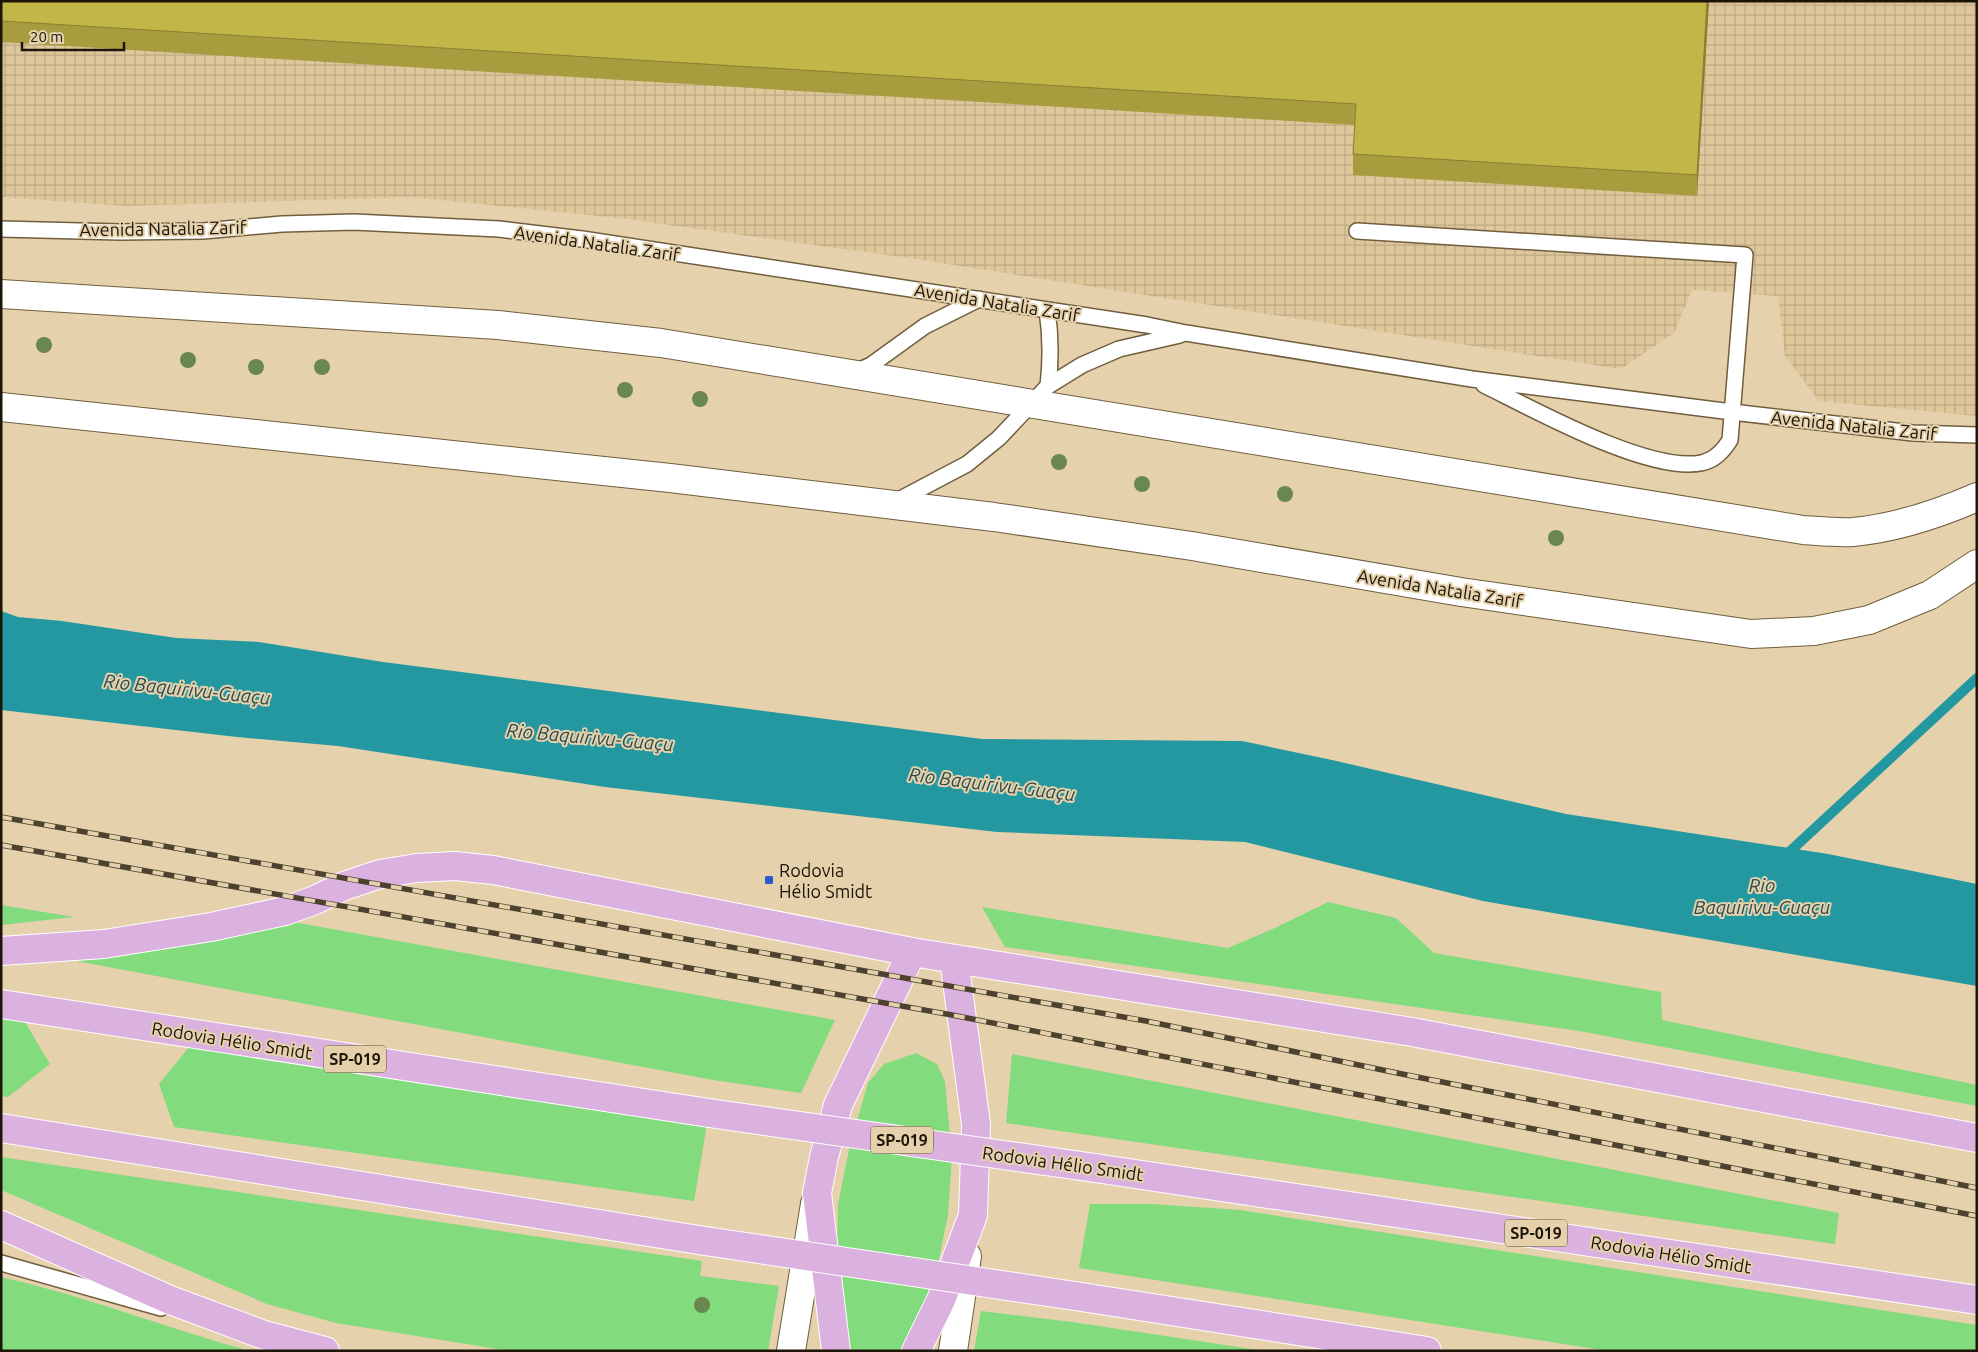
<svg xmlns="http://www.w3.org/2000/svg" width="1978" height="1352" font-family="Ubuntu,sans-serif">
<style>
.industrial{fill:url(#industrial-grid)}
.green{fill:#82db7d}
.water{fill:#2398a0}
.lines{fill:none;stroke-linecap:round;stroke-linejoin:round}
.stream{stroke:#2398a0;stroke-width:10}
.lane-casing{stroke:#705e3d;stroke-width:18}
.street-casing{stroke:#705e3d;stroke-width:30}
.secondary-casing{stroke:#705e3d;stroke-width:30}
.primary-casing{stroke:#fff;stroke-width:30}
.lane{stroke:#fff;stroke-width:15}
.street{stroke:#fff;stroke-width:28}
.secondary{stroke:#fff;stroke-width:28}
.primary{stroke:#dbb1e0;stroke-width:28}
.rail-casing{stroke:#4c422f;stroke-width:5.5}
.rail{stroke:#e5d1ac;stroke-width:4;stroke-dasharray:11;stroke-linecap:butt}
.primary-bridge-casing{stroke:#fff;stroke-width:30;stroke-linecap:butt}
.primary-bridge{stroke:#dbb1e0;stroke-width:28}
.tree{fill:#6a8751}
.wall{fill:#a79d3e}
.shaded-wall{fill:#887f32}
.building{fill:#c2b648;stroke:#887f32}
.poi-dot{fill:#285bc9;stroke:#e5d1ac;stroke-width:2}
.labels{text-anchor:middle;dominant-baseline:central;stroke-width:4;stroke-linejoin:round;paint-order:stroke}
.shield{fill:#e5d1ac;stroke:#584d39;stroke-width:1}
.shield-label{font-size:16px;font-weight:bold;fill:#1c1508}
.street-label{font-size:18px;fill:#1c1508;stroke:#e5d1ac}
.poi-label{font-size:18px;fill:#1c1508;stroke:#e5d1ac;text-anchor:start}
.water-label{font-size:19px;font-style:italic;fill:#2b4b4e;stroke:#e5d1ac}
</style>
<defs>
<pattern id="industrial-grid" width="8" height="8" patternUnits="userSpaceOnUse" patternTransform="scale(1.25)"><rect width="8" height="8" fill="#dfc79c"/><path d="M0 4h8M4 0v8" fill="none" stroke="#bfaa85"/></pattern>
</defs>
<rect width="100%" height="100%" fill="#e5d1ac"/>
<path class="industrial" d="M1,1H1977V416L1819,401L1785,356L1778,296L1692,290L1674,333L1621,369L902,257L619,218L411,197L126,206L1,197Z"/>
<path class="green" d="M1328,902L1396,918L1434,953L1661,992L1662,1020L1977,1085V1106L1579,1031L1005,947L982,907L1228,948L1275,928Z
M1,905L74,917L1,925Z
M288,921L835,1020L801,1093L713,1080L76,961C148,952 218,937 288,921Z
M1,1018L25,1022L50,1064L8,1097L1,1096Z
M189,1047L707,1124L694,1201L174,1127L159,1084Z
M916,1053L937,1064L945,1082L952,1156L948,1215L931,1298L900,1351H844L836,1285L838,1205L850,1144L868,1083L884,1064Z
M1012,1054L1839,1213L1835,1244L1006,1123Z
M1,1157L702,1261L700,1276L779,1286L768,1351H510L336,1323L267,1304L1,1190Z
M1090,1204H1152L1240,1210L1977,1325V1351H1608L1079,1268Z
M1,1277C86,1296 166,1328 250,1351H1Z
M981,1311L1072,1322L1265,1351H974Z"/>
<path class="water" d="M1,611L18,617L62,621L176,638L259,642L383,662L982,739L1242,741L1332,760L1566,814L1828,854L1977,884V986L1483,901L1245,842L997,832L605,787L338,746L237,737L1,710Z"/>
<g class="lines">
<path class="stream" d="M1785,856L1977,678"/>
<defs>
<path id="lane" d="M1,229L120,232L203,231L282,224L354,222L499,229L582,239L1147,325L1186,333L1472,379L1732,412L1913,433L1977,435
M1357,231L1745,255L1730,440C1723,451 1715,460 1701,463C1648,473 1533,409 1484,385
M1047,310C1051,336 1051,360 1048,386
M856,372L871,365L925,326L979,299
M895,502L967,464L999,438L1048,386L1082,365L1119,349L1180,335
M1,1263L161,1308"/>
<path id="street" d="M791,1351L815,1204
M953,1351L967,1256"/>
<path id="secondary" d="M1,294L498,325L661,343L1803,530C1819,531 1837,533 1853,532C1896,528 1938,514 1977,497
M1,407L670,478L994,517L1192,546L1461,592L1751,634L1814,631L1869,620L1930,595L1977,564"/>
<path id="primary" d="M1,951L104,944L211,927L285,911L315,900L344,886L380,874L417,868L455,866L493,870L912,952L1412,1032L1977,1138
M1,1004L709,1113
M1,1128L705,1241
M1095,1168L1977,1300
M1,1225L170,1300L264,1335L325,1351
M1075,1296L1427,1351
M836,1351L817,1193L824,1157L838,1105L912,952
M916,1351L941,1300L973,1215L976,1124L954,959"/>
</defs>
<use href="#lane" class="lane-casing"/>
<use href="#street" class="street-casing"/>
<use href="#secondary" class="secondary-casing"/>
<use href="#primary" class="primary-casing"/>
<use href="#lane" class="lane"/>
<use href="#street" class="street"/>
<use href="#secondary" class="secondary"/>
<use href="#primary" class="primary"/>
<defs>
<path id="rail" d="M1,817L1146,1021L1402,1074L1977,1188
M1,845L952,1015L1977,1216"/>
</defs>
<use href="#rail" class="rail-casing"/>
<use href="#rail" class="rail"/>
<defs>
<path id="primary-bridge" d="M709,1113L1095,1168
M705,1241L1075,1296"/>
</defs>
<use href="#primary-bridge" class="primary-bridge-casing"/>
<use href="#primary-bridge" class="primary-bridge"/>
</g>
<g class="tree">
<circle cx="44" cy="345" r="8"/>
<circle cx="188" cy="360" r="8"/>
<circle cx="256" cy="367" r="8"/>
<circle cx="322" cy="367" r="8"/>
<circle cx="625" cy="390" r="8"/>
<circle cx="700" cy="399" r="8"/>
<circle cx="1059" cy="462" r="8"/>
<circle cx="1142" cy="484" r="8"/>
<circle cx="1285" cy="494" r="8"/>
<circle cx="1556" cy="538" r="8"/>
<circle cx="702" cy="1305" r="8"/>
</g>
<path class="wall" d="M1,1H1709L1697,196L1353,175V154L1355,125L1,42Z"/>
<path class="shaded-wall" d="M1707,1H1709L1697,196V175Z"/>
<path class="building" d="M1,1H1707L1697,175L1353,154L1356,104L1,21Z"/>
<rect class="poi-dot" x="764" y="875" width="10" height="10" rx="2.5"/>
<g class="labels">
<g class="shield">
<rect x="324" y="1045.5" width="62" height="27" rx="4"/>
<rect x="871" y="1126.5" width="62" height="27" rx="4"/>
<rect x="1505" y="1219.5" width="62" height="27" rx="4"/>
</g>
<g class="shield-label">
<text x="355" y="1059">SP-019</text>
<text x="902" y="1140">SP-019</text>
<text x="1536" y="1233">SP-019</text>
</g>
<g class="street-label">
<text transform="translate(163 228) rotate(-1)">Avenida Natalia Zarif</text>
<text transform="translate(597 243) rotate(8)">Avenida Natalia Zarif</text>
<text transform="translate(997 302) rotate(9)">Avenida Natalia Zarif</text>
<text transform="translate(1854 425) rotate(6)">Avenida Natalia Zarif</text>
<text transform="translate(1440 588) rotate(9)">Avenida Natalia Zarif</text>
<text transform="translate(232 1040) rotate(9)">Rodovia Hélio Smidt</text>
<text transform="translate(1063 1163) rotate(8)">Rodovia Hélio Smidt</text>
<text transform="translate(1671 1254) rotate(9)">Rodovia Hélio Smidt</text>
</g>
<g class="poi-label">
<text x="779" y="870">Rodovia<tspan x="779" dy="21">Hélio Smidt</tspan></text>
</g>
<g class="water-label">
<text transform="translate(187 689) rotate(6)">Rio Baquirivu-Guaçu</text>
<text transform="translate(590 737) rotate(5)">Rio Baquirivu-Guaçu</text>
<text transform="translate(992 784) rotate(7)">Rio Baquirivu-Guaçu</text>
<text x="1762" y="885">Rio<tspan x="1762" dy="22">Baquirivu-Guaçu</tspan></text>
</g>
</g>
<rect width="1978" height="1352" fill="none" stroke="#1c1508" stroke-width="5"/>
<path d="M22 42v8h102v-8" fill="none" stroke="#1c1508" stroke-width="2.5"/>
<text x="30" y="42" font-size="15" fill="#1c1508" stroke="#e5d1ac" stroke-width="4" paint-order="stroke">20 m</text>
</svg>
